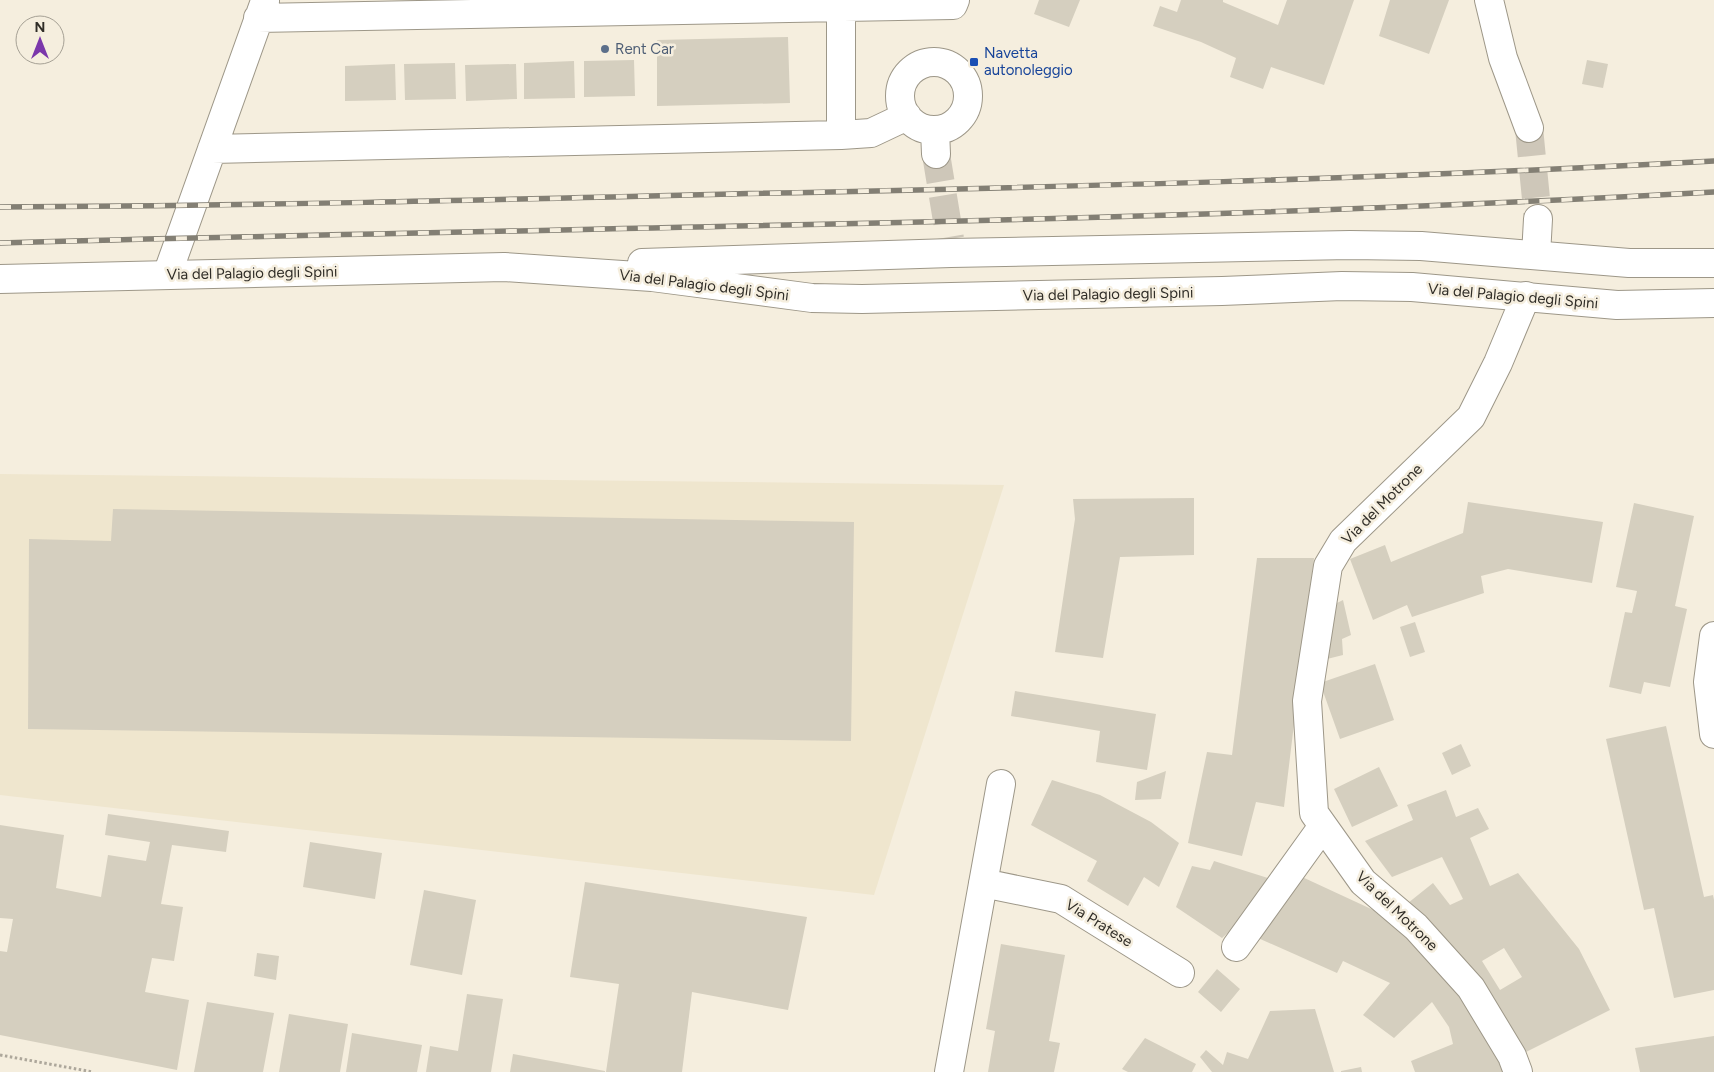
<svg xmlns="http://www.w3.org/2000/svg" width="1714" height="1072" font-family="Figtree,sans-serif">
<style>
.built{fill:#efe6ce}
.building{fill:#d5cfbf;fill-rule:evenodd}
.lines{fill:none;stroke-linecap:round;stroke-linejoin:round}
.minor-tunnel{stroke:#cec7b9;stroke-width:28;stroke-dasharray:28 14;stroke-linecap:butt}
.minor-casing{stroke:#9d9788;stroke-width:30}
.major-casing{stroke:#9d9788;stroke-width:30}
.path{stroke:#ada79b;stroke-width:3;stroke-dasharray:2.5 2.5;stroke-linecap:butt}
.minor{stroke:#fff;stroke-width:28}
.major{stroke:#fff;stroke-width:28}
.rail-casing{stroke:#837f74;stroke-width:5.5}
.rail{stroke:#f5eede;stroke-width:4;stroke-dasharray:11;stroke-linecap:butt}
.service-dot{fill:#5c6f8a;stroke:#f5eede;stroke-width:2}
.transit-dot{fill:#1a4fb4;stroke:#f5eede;stroke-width:2}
.labels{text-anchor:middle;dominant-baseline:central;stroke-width:5;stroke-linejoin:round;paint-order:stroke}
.service-label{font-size:15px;fill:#4e5e75;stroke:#f5eede;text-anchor:start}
.transit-label{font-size:15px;fill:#164399;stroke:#f5eede;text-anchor:start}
.street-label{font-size:15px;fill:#302d27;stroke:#f5eede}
</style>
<rect width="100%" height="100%" fill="#f5eede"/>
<path class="built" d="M0,474L1004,485L874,895L0,795Z"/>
<path class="building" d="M1039,0H1080L1069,27L1034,14Z
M1181,0H1223V2L1278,25L1287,0H1354L1324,85L1271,67L1263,89L1230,77L1236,58L1201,42L1153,26L1160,6L1177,12Z
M1390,0H1449L1429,54L1379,36Z
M788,37L790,103L657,106V40Z
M634,60L635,96L584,97V61Z
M1587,60L1608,64L1603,88L1582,84Z
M574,61L575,98L524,99V63Z
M455,63L456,99L405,100L404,64Z
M395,64L396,100L345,101V66Z
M516,64L517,99L466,101L465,65Z
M1194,498V555L1120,557L1103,658L1055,652L1075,519L1073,499Z
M1468,502L1603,522L1592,583L1508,569L1481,576L1484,593L1412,617L1407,605L1373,620L1350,559L1385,545L1391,562L1463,533Z
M1634,503L1694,516L1675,606L1687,609L1670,687L1644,682L1641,694L1609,687L1625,612L1632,613L1637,591L1616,587Z
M113,509L854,522L851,741L28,729L29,539L111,541Z
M1257,558H1314L1284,807L1256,802L1242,856L1188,843L1207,752L1232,755Z
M1343,600L1351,635L1342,639L1343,655L1323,660L1335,604Z
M1415,622L1425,652L1410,657L1400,627Z
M1375,664L1394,720L1340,739L1320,683Z
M1015,691L1156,714L1147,770L1096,762L1100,731L1011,716Z
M1666,726L1704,897L1713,895L1714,900V990L1674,998L1654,908L1644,910L1606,739Z
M1461,744L1471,766L1452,775L1442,753Z
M1379,767L1398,806L1352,827L1334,789Z
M1166,771L1161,799L1135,800L1137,782Z
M1052,780L1100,795L1151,822L1179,843L1159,887L1144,877L1128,906L1087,881L1097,861L1031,825Z
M1446,790L1456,817L1478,808L1489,829L1470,838L1490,886L1518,873L1579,949L1610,1010L1520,1055L1408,903L1433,883L1450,905L1463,899L1442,857L1392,877L1365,841L1413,820L1407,805ZM1504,948L1522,977L1500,990L1482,961Z
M108,814L229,831L226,852L172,845L161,904L183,907L174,961L152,958L145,992L189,1000L177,1070L0,1035V951L7,952L13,919L0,918V825L64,835L56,888L101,897L108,855L146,861L150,842L105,835Z
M310,842L382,853L375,899L303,887Z
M1214,861L1271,879L1248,915L1222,938L1176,907L1192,866L1210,870Z
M1300,876L1382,914L1451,978L1507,1072H1415L1411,1061L1453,1044L1449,1027L1432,1002L1394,1038L1363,1015L1390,983L1343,961L1337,973L1258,938Z
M585,882L807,917L788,1010L692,992L682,1072H606L619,984L570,977Z
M424,890L476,900L462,975L410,965Z
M1001,944L1065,955L1049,1041L1060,1043L1054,1072H988L995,1031L986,1029Z
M257,953L279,956L276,980L254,976Z
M1217,969L1240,989L1221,1012L1198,992Z
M467,994L503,999L491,1072H426L430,1046L458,1051Z
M207,1002L274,1013L263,1072H194Z
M1315,1009L1334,1072H1212L1200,1057L1206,1050L1223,1065L1227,1052L1248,1059L1270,1011Z
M289,1014L348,1024L340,1072H279Z
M352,1033L422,1045L417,1072H346Z
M1714,1036V1072H1640L1635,1048Z
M1145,1038L1196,1064L1192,1072H1128L1122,1069Z
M513,1054L605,1071V1072H510Z
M1361,1067L1362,1072H1341V1071Z"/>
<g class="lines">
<path class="minor-tunnel" d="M1529,128L1538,219
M936,154L950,239"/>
<defs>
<path id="minor" d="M1489,0L1503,58L1529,128
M841,7V135
M258,18L953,5L955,0
M900 96a34 34 0 1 1 68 0a34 34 0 1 1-68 0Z
M935,130L936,154
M212,149L841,135L871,133L907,116
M1536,255L1538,219
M167,275L265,1
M1714,636L1708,682L1714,734
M983,883L1061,899L1180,973
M1236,947L1323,826
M949,1072L1001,784
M1518,1072L1512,1056L1471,988L1416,927L1363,882L1314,813L1307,701L1328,566L1343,541L1471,417L1498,363L1526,296"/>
<path id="major" d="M642,263L951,253L1350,245L1421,246L1629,263H1714
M0,279L504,267L652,277L812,298L862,299L1222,291L1342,286L1412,287L1617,305L1714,303"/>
</defs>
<use href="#minor" class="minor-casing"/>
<use href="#major" class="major-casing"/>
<path class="path" d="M0,1055L93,1072"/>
<use href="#minor" class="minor"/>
<use href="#major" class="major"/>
<defs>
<path id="rail" d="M0,207C244,206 488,200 732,194C1060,187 1387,179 1714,161
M0,243C571,227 1143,224 1714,192"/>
</defs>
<use href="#rail" class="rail-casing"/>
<use href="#rail" class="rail"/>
</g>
<circle class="service-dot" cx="605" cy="49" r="5"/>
<rect class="transit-dot" x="969" y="57" width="10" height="10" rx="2.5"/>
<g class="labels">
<g class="service-label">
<text x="615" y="49">Rent Car</text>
</g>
<g class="transit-label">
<text x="984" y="53">Navetta<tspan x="984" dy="17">autonoleggio</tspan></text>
</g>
<g class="street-label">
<text transform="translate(252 273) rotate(-1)">Via del Palagio degli Spini</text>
<text transform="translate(704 285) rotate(7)">Via del Palagio degli Spini</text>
<text transform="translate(1108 294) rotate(-1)">Via del Palagio degli Spini</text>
<text transform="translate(1513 296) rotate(5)">Via del Palagio degli Spini</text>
<text transform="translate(1382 504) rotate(-45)">Via del Motrone</text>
<text transform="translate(1397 911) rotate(44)">Via del Motrone</text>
<text transform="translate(1099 923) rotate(32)">Via Pratese</text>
</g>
</g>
<g transform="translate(40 40)"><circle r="24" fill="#f5eede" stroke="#a6a195"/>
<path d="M0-4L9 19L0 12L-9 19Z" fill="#7b37ab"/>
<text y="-8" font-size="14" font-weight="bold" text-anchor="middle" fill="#302d27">N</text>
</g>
</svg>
